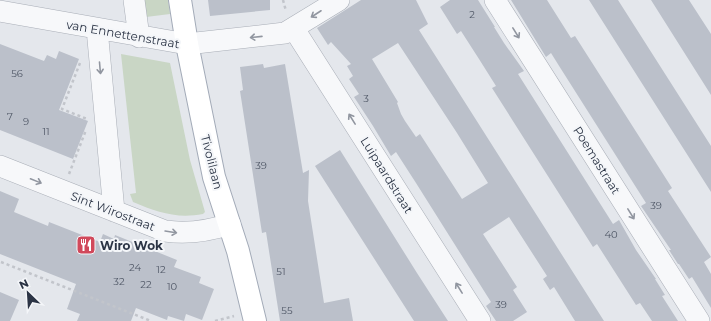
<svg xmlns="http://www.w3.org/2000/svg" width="711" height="321" font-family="Montserrat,sans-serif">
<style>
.green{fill:#c9d6c5}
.building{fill:#bbc0ca;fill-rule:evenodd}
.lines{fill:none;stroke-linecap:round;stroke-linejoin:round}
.minor-casing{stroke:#a9aeb7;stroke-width:22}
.major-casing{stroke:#a3abb8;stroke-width:24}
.path{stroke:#c2c5cb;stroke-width:2.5;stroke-dasharray:3 3;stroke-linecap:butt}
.minor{stroke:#f7f8fa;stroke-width:21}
.major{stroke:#fff;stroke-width:22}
.oneway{stroke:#9196a0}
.labels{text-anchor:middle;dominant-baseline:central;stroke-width:4;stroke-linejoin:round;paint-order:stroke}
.number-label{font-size:10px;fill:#4f5766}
.street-label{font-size:12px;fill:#2b3445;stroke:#f4f6f9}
.poi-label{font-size:12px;font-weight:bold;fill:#2b3445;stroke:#f4f6f9;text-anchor:start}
</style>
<rect width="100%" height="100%" fill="#e4e7ec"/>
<path class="green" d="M144,0H168L170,14L146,17Z
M121,54L170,63L190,160L205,212L203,214C176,219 157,212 133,202L130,194L136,193Z"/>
<path class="building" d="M208,0H270V10L210,16Z
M361,0H416L428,24L419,30L604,321H575L554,287L550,290L543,279L547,276L509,217L483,234L517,287L513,290L527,312L513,321H496L486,306L491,302L416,183L396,152L391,156L373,126L354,97L359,94L349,79L353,76L347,66L351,64L331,42L328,45L317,28ZM398,43L457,133L488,183L462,199L420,134L416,137L405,121L401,114L397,103L398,102L372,59Z
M450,0H478L495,27H494L504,43L524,71L518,74L613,224L619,220L636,250L656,279H655L665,295L662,296L678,321H652L640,303L636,305L597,244L593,247L492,88L496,86L479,59L461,31L457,34L440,7Z
M511,0H547L571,38L575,36L672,188L668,191L711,257L704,262L711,274V308L692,277L689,279L679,264H678L669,250H671L641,206L646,203L561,69L551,53L546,57Z
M589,0H618L711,146V192Z
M651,0H689L711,34V95Z
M0,44L44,61L47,55L56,59L59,51L79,59L59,110L88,121L73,159L0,130Z
M263,64L264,68L285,64L303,173L309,170L308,201L324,303L349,298L353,321H280L266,232L262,233L240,91L243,90L240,67Z
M340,150L417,273L448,321H414L315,166Z
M0,191L19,199L14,212L48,226L49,222L100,242L103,234L114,239L115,235L177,260L174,267L201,277L199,283L214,289L202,320L186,314L184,321L168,316L167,320L136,308L131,321H77L80,314L67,309L76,284L0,254Z
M0,292L19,300L10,321H0Z"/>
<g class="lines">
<defs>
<path id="minor" d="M134,0L139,37
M495,0L699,321
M0,11L187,44L285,33L339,0
M97,29L114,211
M294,29L480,321
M0,166L165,231C187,234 209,231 230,224"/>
<path id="major" d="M180,0L187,44L214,177L238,251L255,321"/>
</defs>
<use href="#minor" class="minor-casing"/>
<use href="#major" class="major-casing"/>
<path class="path" d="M283,0L286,11
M80,63L62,109L87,119
M69,174L86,130
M1,262L151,321
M215,321L234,316"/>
<use href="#minor" class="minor"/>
<use href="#major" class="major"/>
</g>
<defs><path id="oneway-shaft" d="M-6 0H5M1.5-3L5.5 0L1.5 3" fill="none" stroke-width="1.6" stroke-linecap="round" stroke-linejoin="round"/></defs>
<g class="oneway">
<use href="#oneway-shaft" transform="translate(316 14) rotate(147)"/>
<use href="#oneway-shaft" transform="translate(516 33) rotate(58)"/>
<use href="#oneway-shaft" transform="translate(256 37) rotate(174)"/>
<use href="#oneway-shaft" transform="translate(100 68) rotate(85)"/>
<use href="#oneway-shaft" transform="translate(352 119) rotate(-122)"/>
<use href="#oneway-shaft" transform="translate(36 181) rotate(22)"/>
<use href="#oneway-shaft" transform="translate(631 214) rotate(58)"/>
<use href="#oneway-shaft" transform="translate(171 232) rotate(9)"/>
<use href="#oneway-shaft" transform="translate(459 288) rotate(-122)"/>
</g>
<defs>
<symbol id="restaurant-square" viewBox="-11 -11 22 22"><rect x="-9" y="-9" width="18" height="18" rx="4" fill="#d1495b" stroke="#f4f6f9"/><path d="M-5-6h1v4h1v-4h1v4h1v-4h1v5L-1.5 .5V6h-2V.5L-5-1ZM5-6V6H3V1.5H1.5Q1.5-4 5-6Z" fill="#fff"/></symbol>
</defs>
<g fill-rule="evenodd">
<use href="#restaurant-square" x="75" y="234" width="22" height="22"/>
</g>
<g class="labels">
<g class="number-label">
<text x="472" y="14">2</text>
<text x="17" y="73">56</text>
<text x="366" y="98">3</text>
<text x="10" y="116">7</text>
<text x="26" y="121">9</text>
<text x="46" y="131">11</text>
<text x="261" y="165">39</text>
<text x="656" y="205">39</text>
<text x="611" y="234">40</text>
<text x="135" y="267">24</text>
<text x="161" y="269">12</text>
<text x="281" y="271">51</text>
<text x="119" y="281">32</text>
<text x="146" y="284">22</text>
<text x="172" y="286">10</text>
<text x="501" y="304">39</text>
<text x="287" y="310">55</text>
</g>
<g class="street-label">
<text transform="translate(123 34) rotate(10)">van Ennettenstraat</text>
<text transform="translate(597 160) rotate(58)">Poemastraat</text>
<text transform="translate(212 162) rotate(76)">Tivolilaan</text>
<text transform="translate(387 175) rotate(58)">Luipaardstraat</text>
<text transform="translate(113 211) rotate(21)">Sint Wirostraat</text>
</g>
<g class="poi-label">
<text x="100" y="245">Wiro Wok</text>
</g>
</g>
<g transform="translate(28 293) rotate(335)" stroke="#f4f6f9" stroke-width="3" paint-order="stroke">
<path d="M0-3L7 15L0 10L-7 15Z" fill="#2b3445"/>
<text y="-6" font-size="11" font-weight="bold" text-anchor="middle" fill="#2b3445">N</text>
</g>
</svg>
